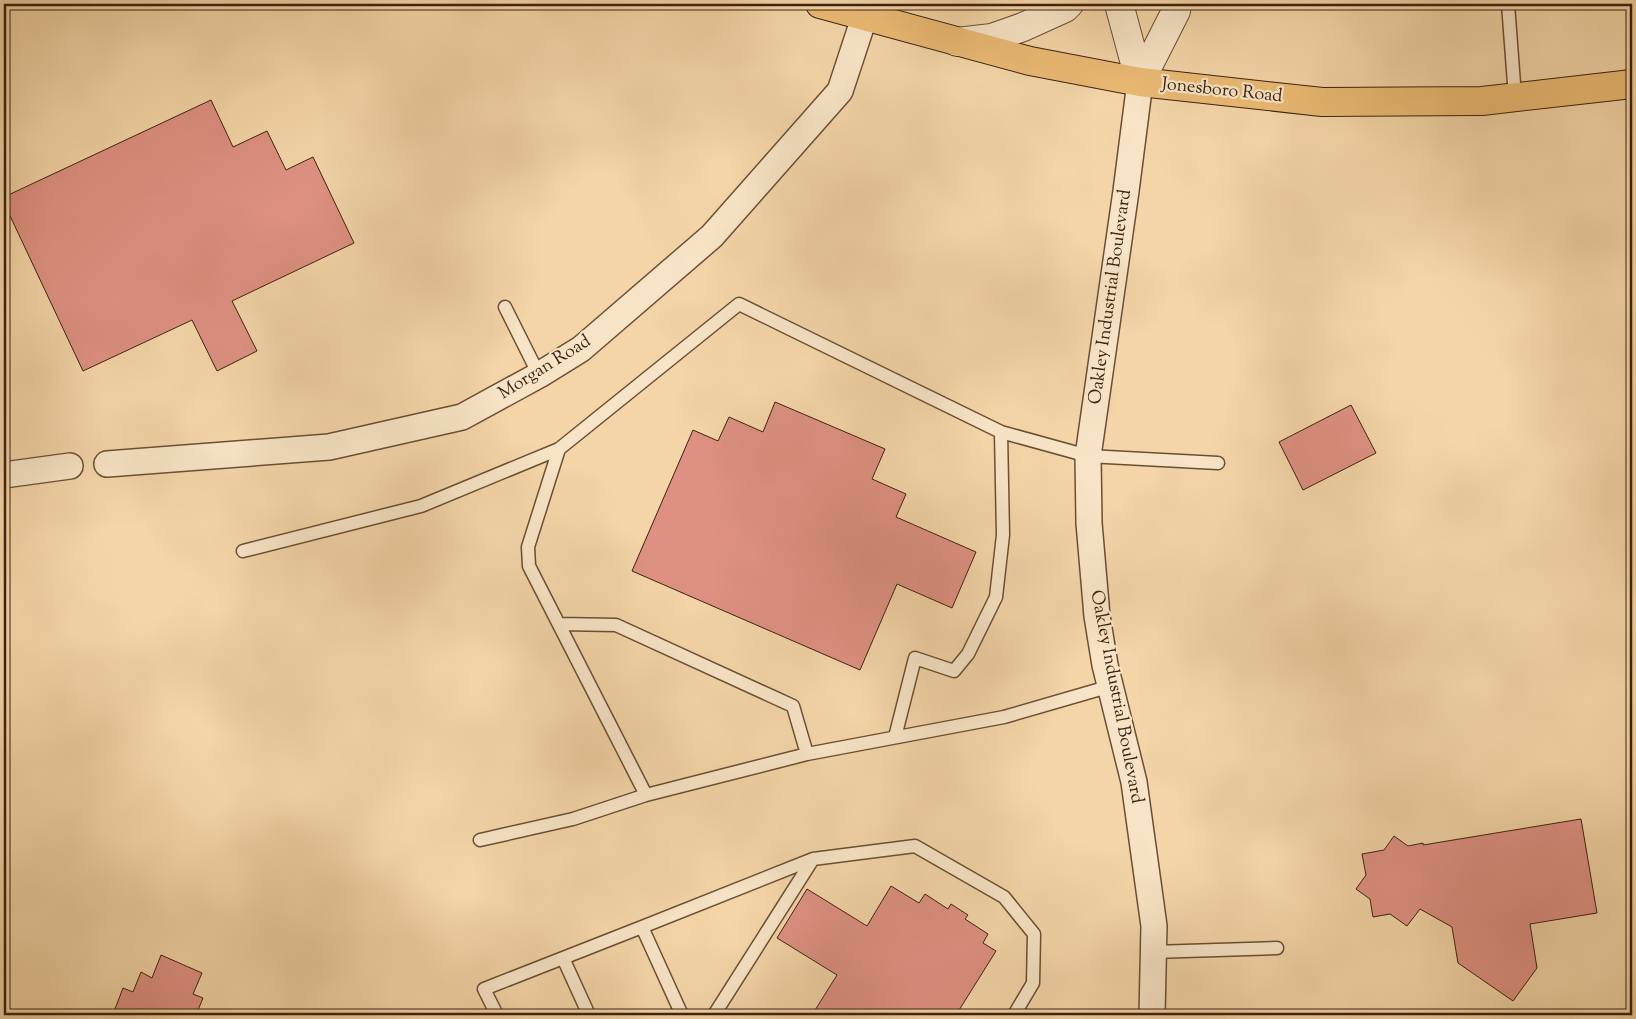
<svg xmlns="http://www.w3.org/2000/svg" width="1636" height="1019" font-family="'Sorts Mill Goudy',serif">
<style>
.building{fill:#de9182;stroke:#3d220f}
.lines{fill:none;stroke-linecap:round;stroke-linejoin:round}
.service-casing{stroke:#6a4f35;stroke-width:15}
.minor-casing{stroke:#6a4f35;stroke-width:28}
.tertiary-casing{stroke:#6a4f35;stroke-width:30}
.trunk-casing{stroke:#3d220f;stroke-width:30}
.service{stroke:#f7e4c6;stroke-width:12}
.minor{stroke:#f7e4c6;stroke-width:25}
.tertiary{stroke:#f7e4c6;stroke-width:28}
.trunk{stroke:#eaba74;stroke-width:28}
.labels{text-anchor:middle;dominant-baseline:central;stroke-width:4.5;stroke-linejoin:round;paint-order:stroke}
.street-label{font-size:18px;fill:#3d220f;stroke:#f7e4c6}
</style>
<rect width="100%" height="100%" fill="#f3d5a7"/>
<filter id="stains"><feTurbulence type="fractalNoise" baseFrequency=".004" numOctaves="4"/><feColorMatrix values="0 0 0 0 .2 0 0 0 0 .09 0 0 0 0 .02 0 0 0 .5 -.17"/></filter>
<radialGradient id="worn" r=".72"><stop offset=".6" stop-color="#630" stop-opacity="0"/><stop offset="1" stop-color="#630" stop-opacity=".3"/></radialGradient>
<path class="building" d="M211,100L233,147L267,131L286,170L313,157L354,243L232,301L257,351L217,371L192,320L83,371L4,203V197Z
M775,402L885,449L872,479L906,494L896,517L976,552L952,608L897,584L860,670L632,571L693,430L718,441L729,417L763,432Z
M1351,405L1376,453L1303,490L1279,442Z
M1581,819L1597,913L1530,924L1537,968L1513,1001L1458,963L1452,927L1420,909L1407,926L1390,914L1373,917L1370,899L1356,889L1366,875L1362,854L1384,850L1394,836L1408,846L1423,843V845Z
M891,886L919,903L925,894L948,909L951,904L968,915L965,919L988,934L983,943L996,951L956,1015H812L837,975L777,938L807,889L867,926Z
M161,955L202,973L193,994L203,998L196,1015H122L123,1013L115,1009L123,988L133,992L141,972L152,978Z"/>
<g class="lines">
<defs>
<path id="service" d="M1508,4L1515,97
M505,307L539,375
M559,449L528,547L529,566L646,795
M243,551L421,506L559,449L739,304L1001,432L1088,456L1218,463
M559,624L616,625L793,706L807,754
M895,737L915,658L954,671L968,654L996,597L1003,535L1001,432
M480,840L573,819L646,795L807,754L1004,717L1111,686
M1153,952L1277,948
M563,958L589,1015
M497,1015L484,989L642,927
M682,1015L642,927L813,859L915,846L1004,897L1034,934L1033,983L1014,1015
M714,1015L813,859"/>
<path id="minor" d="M1140,82L1126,191L1088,456L1089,523L1097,616L1105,665L1134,782L1154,926L1152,1015
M107,464L329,447L462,417L539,375L581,349L712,236L840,91L865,15
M4,475L70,466"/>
<path id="tertiary" d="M1119,4L1140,82
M957,42L992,38L1023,27L1065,8L1069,4
M1140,82L1176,11L1177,4"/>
<path id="trunk" d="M820,4L1030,61L1140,82L1322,102L1482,101L1632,84"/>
</defs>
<use href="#service" class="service-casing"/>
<use href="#minor" class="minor-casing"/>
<use href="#tertiary" class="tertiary-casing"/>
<use href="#trunk" class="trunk-casing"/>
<use href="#service" class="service"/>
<use href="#minor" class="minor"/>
<use href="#tertiary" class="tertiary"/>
<use href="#trunk" class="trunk"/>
</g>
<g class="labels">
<g class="street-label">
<text transform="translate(1222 91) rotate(6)">Jonesboro Road</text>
<text transform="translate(1111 297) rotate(-82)">Oakley Industrial Boulevard</text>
<text transform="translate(545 368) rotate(-32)">Morgan Road</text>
<text transform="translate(1116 697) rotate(79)">Oakley Industrial Boulevard</text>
</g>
</g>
<rect width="1636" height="1019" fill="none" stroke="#f3d5a7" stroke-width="20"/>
<rect x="5" y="5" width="1626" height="1009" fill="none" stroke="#3d220f" stroke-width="2.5"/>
<rect x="10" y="10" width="1616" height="999" fill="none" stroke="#3d220f"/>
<rect width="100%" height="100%" filter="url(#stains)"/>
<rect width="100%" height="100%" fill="url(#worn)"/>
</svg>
